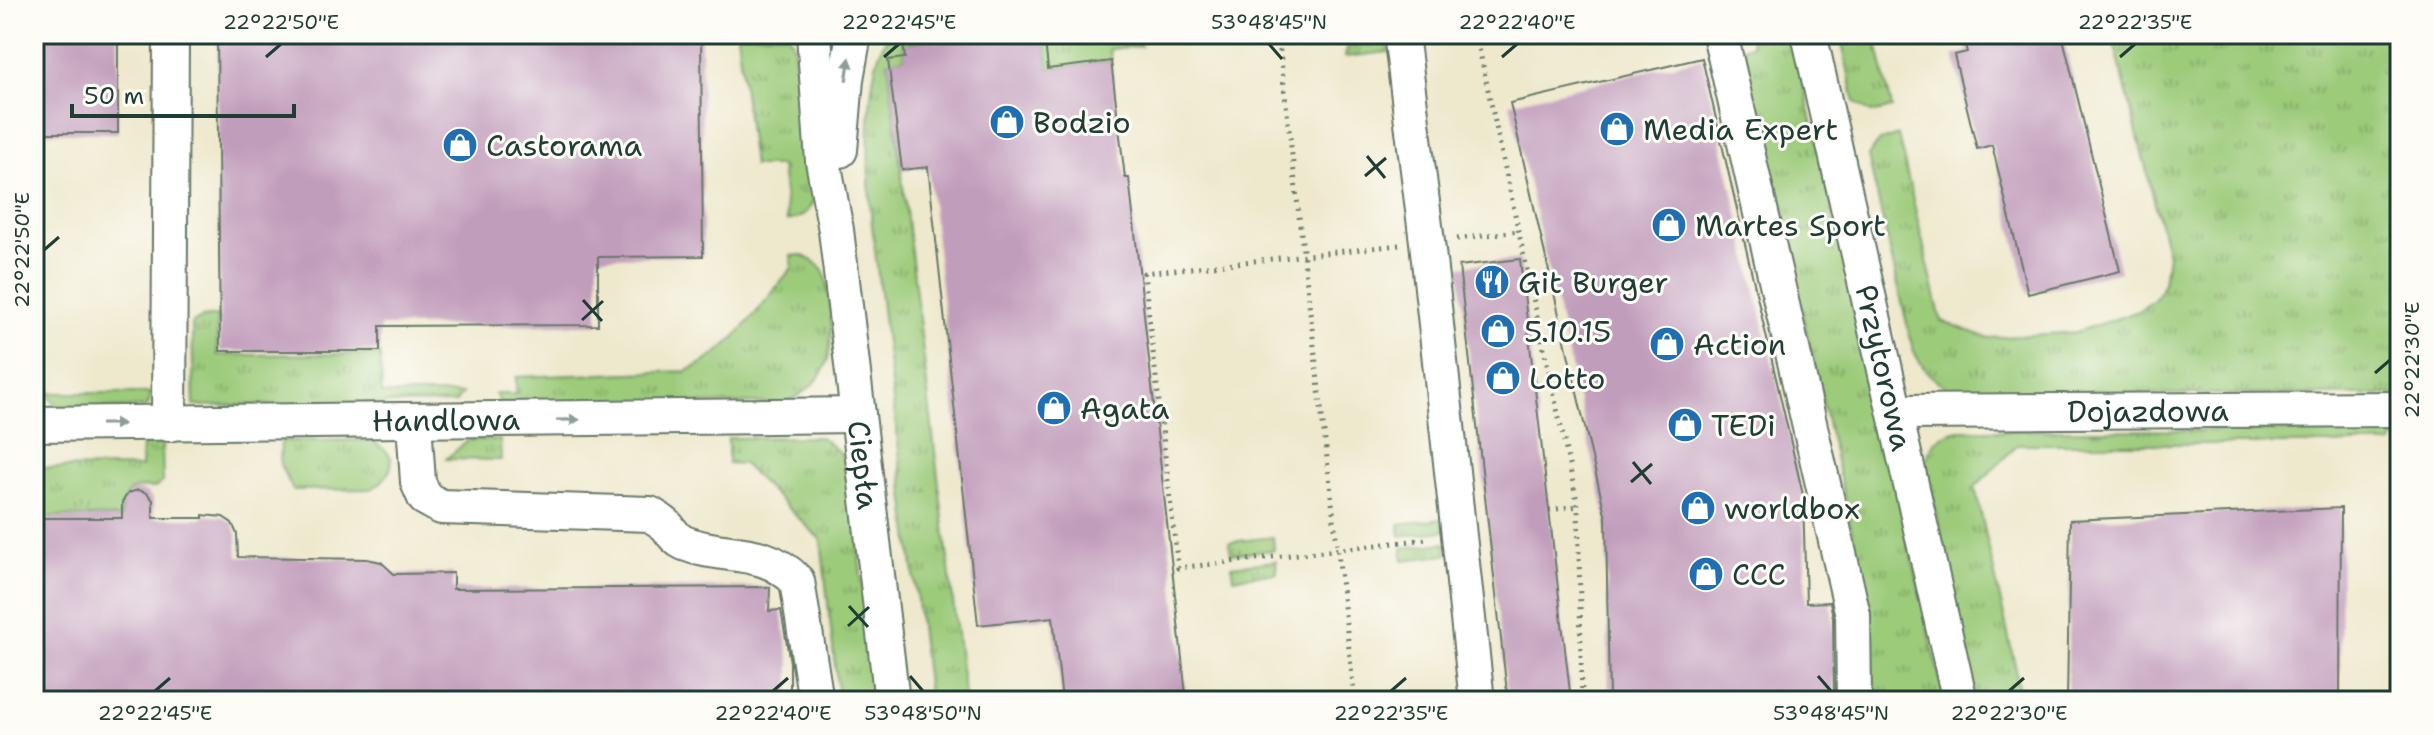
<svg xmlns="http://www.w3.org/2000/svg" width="2434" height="735" font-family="'Shantell Sans',sans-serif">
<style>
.grass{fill:url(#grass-tufts);stroke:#5e8457;stroke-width:2}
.building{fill:#c19dbc}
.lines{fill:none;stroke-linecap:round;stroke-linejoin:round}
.minor-casing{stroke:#677969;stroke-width:38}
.path{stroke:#677969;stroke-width:5;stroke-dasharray:2 6;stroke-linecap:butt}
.minor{stroke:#fff;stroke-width:34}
.oneway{fill:#8f9e9a}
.ticks{fill:none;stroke:#1f3d34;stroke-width:3}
.labels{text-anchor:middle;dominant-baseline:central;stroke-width:6;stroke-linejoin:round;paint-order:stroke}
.poi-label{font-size:30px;fill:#1f3d34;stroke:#fdfcf7;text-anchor:start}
.street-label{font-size:30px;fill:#1f3d34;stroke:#fdfcf7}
.neatline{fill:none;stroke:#1f3d34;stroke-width:3}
.ticks-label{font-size:20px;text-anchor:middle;fill:#1f3d34}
</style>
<defs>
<pattern id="grass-tufts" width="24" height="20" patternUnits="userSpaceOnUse" patternTransform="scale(2)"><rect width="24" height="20" fill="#9ccb7a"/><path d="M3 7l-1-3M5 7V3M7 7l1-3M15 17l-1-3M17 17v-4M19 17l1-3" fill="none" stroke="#7fa665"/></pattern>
</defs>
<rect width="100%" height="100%" fill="#fdfcf7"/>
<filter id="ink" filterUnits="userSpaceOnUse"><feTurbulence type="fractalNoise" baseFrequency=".0125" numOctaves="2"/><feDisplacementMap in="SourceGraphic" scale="16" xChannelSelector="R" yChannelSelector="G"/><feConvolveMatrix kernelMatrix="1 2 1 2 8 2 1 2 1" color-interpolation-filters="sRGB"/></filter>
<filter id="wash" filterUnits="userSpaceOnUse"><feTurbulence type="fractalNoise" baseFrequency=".006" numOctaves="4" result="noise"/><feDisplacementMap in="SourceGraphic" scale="32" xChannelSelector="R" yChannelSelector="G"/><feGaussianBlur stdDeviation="1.8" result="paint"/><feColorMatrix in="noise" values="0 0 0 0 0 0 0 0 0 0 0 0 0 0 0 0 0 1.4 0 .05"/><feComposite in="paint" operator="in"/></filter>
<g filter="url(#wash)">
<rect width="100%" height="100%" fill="#eee8cc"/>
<path class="grass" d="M737,34H788L793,42L798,86H809L815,192C812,210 805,218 787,221L781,166H753Z
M890,34H955L957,38L903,44L905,58L888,61L965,701H929L872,225C868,183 862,64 890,34Z
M1024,34L1129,36L1141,46L1110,49L1111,61L1048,69L1045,41L1025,43Z
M1749,34H1781L1783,36L1792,34L1945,701H1873L1871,615L1742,48L1752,45Z
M1840,34H1875L1892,108L1871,113L1855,102Z
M2112,34H2400V395L1955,393C1934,381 1924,371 1913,350L1868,156L1880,141L1898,135L1941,321L1989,338L2076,332L2139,311L2155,299L2164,283L2168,255Z
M1387,44L1389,52L1345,57L1347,46Z
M802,255C812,260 820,264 825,275C832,293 834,350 825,367C816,386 801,395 784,403L502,405L495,394H516V377L686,371C730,355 762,303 792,268L791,256Z
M217,316V355L380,354L382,394H462L455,403L194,406L192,323L202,318Z
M47,393H151L149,404L146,407L59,409Z
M1959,430L2400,431L2391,444H2018L1975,487L2016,670L2020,701H1977L1925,463C1931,442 1938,435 1959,430Z
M821,437L840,453L850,471L873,687L870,701H839L821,540L743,464L728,463V438Z
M372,440C377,445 389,451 391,458C394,471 380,486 370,489L293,490L280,465L281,441Z
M468,440H500L501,460L446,459Z
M142,444H162L163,482L154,488C129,485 121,494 121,517L34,516V468L141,467Z
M1443,519L1444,531L1400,536L1399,524Z
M1273,537L1274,550L1231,554L1229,542Z
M1445,543L1447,555L1403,560L1402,548Z
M1276,561L1277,573L1233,578L1232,566Z"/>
<g id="blocks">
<path class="building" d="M34,34H118V133H34Z
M217,34H701L703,256L598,257V325L380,326V351H220Z
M987,34H1024L1025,43L1045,41L1048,69L1111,61L1125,178H1129L1186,695L1130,701H1062L1053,617L978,625L928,167L902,170L888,60L905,58L903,44Z
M1962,34H2062L2120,271L2028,294L1992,145L1977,149L1954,55L1967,52Z
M1702,58L1803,495L1806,603L1830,602L1833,617L1834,701H1609L1606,518L1510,103Z
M1520,259L1549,510L1571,701H1508L1459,266Z
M138,490L147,493L153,500V518H203V515L223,517L232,523L237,534L238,557L367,559L381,562L394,574L453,573V589L770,587L769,611L781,610L790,662V696H771V701H34V518H122V502L128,493Z
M2341,508L2340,701H2067L2070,520Z"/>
</g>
</g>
<g filter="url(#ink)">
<use href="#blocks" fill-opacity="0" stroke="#677969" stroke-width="2"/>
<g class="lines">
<defs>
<g id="minor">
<path id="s1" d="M814,34L823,161L836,230L892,701"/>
<path d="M1401,34L1427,242L1477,701"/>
<path d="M1720,34L1853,615L1854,701"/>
<path id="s2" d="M1809,34L1960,701"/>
<path d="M840,150L846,79L854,34"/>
<path id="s3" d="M1896,412L2400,409"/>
<path d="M414,422L418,482L425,498L441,507L650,514C656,518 661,521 666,525C672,532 675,539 684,543C723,559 763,545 797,581L816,701"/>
<path id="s4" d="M34,424L858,415"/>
<path d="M169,424L171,34"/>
</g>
</defs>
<use href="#minor" class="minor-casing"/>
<path class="path" d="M966,34L967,36
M1278,34L1355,701
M1476,34L1578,506L1582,701
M1457,239L1518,231
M1399,245L1144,273L1178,568L1428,539
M1549,510L1578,506"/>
<use href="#minor" class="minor"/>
</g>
<defs><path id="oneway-solid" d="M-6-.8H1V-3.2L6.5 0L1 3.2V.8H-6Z" transform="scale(2)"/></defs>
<g class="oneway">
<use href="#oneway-solid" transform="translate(848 69) rotate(-81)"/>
<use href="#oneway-solid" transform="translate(568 420) rotate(-1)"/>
<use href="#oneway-solid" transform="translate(112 424)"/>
</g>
</g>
<path class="ticks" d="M1269,44L1282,59M266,57L281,44M884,57L899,44M1502,57L1517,44M2120,57L2135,44M1367,156L1385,178M1365,176L1386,158M44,250L59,237M583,300L602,321M582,320L603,301M2375,373L2390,360M1633,462L1651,484M1631,482L1652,464M849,606L868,627M848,626L869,607M910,676L923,691M1818,676L1831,691M155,691L170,678M773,691L788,678M1391,691L1406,678M2009,691L2024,678"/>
<defs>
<symbol id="shop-disc" viewBox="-11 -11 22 22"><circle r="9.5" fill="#1f6fb2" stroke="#fdfcf7"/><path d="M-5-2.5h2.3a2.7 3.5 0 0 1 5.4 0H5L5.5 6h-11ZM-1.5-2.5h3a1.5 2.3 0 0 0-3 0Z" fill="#fff"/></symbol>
<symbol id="restaurant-disc" viewBox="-11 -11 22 22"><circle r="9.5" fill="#1f6fb2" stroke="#fdfcf7"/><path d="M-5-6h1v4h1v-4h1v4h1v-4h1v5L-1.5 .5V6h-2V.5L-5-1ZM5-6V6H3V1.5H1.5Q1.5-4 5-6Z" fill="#fff"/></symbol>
</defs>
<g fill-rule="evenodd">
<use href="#shop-disc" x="987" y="102" width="40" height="40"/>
<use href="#shop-disc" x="1597" y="109" width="40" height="40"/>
<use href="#shop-disc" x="440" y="125" width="40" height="40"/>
<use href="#shop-disc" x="1649" y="205" width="40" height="40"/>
<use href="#restaurant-disc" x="1472" y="262" width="40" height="40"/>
<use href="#shop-disc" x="1478" y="311" width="40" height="40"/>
<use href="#shop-disc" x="1647" y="324" width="40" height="40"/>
<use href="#shop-disc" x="1483" y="358" width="40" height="40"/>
<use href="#shop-disc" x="1034" y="388" width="40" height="40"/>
<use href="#shop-disc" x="1665" y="405" width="40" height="40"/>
<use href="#shop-disc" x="1678" y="488" width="40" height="40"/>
<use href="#shop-disc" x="1686" y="554" width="40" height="40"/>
</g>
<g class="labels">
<g class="poi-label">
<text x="1033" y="122">Bodzio</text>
<text x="1643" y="129">Media Expert</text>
<text x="486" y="145">Castorama</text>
<text x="1695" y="225">Martes Sport</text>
<text x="1518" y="282">Git Burger</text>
<text x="1524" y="331">5.10.15</text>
<text x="1693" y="344">Action</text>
<text x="1529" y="378">Lotto</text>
<text x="1080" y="408">Agata</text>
<text x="1711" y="425">TEDi</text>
<text x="1724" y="508">worldbox</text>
<text x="1732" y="574">CCC</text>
</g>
<g class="street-label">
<text stroke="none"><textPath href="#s2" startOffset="342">Przytorowa</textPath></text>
<text stroke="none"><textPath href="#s3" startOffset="252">Dojazdowa</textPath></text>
<text stroke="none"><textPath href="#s4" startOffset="412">Handlowa</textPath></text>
<text stroke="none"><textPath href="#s1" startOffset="434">Ciepła</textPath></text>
</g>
</g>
<rect width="2434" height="735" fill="none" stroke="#fdfcf7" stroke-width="88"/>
<path d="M72 104v12h222v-12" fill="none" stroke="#1f3d34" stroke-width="4"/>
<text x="84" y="104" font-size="24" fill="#1f3d34" stroke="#fdfcf7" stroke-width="6" paint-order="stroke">50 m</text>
<rect x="44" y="44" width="2346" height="647" class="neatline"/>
<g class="ticks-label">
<text x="281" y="29">22°22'50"E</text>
<text x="899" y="29">22°22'45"E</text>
<text x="1269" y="29">53°48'45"N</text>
<text x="1517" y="29">22°22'40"E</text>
<text x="2135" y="29">22°22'35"E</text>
<text transform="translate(22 250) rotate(-90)" y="7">22°22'50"E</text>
<text transform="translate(2412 360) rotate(-90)" y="7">22°22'30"E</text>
<text x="155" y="720">22°22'45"E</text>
<text x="773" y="720">22°22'40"E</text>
<text x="923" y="720">53°48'50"N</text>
<text x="1391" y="720">22°22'35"E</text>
<text x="1831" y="720">53°48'45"N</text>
<text x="2009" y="720">22°22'30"E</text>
</g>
</svg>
